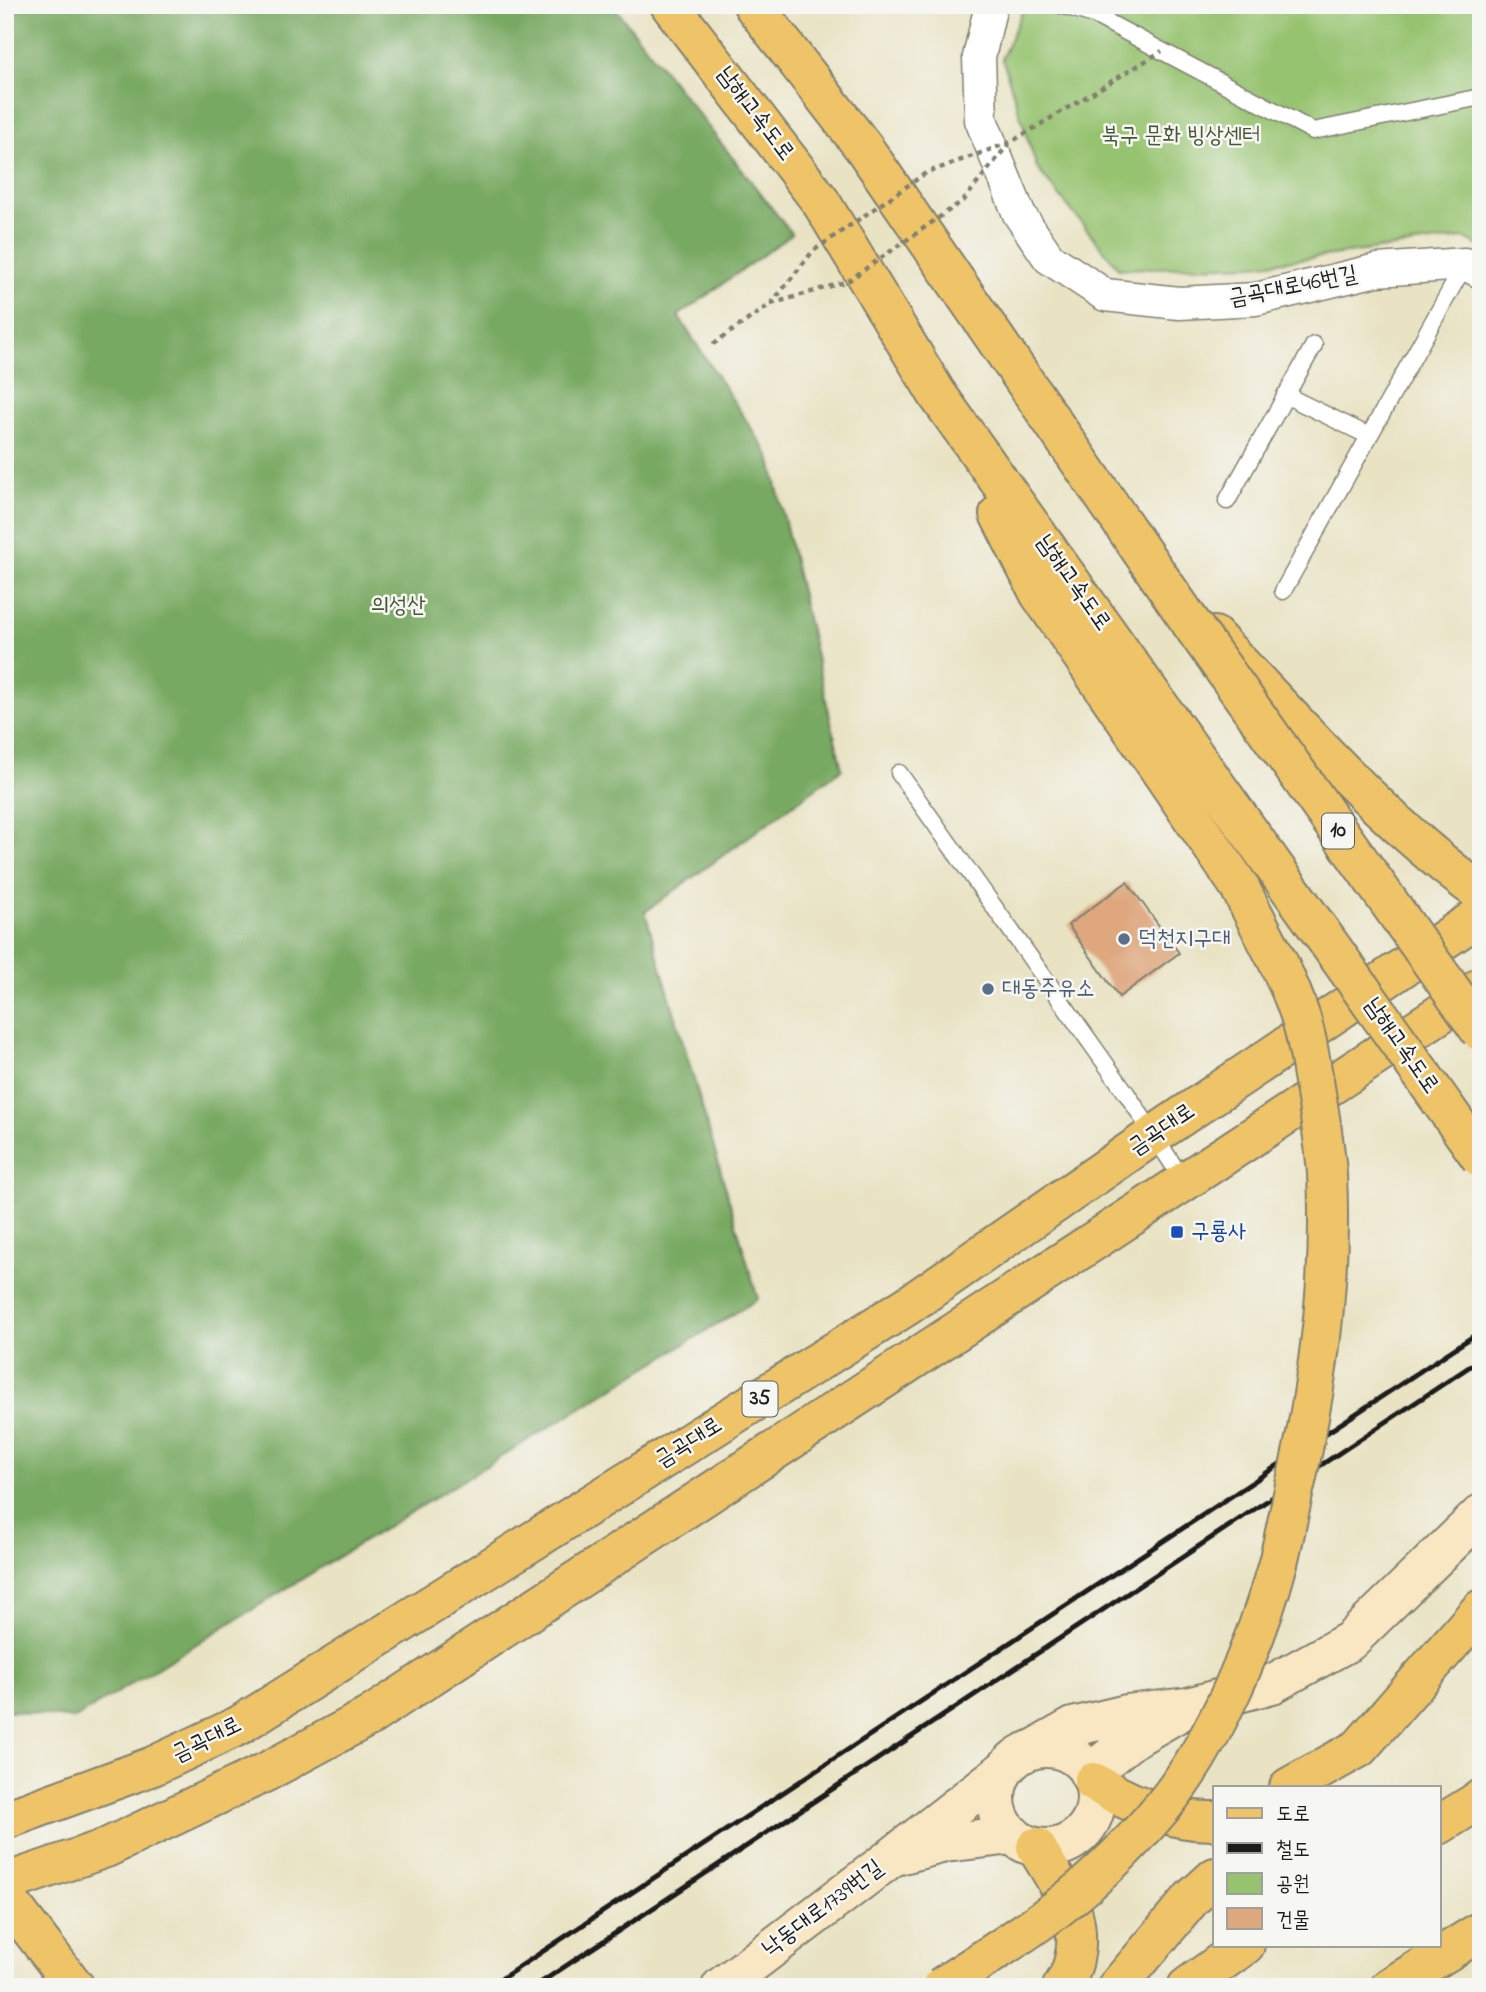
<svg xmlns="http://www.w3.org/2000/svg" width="1486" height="1992" font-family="'Indie Flower','Poor Story',sans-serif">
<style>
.green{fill:#96c370;stroke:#597046;stroke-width:2}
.forest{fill:#78a962;stroke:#4a623f;stroke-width:2}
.building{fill:#dea77e}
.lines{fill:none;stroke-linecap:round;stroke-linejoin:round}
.lane-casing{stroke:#828070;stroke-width:19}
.street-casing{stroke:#828070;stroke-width:35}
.secondary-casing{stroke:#828070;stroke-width:42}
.primary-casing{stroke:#828070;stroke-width:42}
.highway-casing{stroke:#828070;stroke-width:42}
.lane{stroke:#fff;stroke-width:16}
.street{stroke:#fff;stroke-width:32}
.secondary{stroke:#f9e7c3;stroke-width:38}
.primary{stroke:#efc469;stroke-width:38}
.highway{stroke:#efc469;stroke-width:38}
.rail{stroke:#1c1c1c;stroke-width:5}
.highway-bridge-casing{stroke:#828070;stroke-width:42;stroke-linecap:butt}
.path-bridge{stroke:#828070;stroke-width:4.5;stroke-dasharray:5 5;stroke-linecap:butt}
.highway-bridge{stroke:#efc469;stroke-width:38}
.service-dot{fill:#5c6f8a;stroke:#f6f6f2;stroke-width:2.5}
.transit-dot{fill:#1a4fb4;stroke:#f6f6f2;stroke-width:2.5}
.labels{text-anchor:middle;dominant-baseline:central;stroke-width:5;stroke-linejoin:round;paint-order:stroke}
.shield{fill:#f6f6f2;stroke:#5d5d5c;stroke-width:2}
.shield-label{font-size:21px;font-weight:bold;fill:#1c1c1c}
.street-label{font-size:23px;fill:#1c1c1c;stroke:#f6f6f2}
.park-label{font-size:23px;fill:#475639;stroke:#f6f6f2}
.service-label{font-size:23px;fill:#4e5e75;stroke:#f6f6f2;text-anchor:start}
.transit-label{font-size:23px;fill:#164399;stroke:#f6f6f2;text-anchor:start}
</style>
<rect width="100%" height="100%" fill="#f6f6f2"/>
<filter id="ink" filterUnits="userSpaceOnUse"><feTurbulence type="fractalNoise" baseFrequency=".0143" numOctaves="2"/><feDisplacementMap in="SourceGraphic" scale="14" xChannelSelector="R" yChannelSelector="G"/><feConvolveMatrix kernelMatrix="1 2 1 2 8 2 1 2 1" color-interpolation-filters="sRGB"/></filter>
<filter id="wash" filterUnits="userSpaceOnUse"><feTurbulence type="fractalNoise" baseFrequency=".00686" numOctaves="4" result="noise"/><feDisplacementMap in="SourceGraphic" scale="28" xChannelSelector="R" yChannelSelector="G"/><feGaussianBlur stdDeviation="1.57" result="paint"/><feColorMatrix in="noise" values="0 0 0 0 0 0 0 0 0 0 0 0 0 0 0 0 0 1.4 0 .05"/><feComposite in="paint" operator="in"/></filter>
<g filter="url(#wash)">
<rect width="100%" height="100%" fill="#e9e3c4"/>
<path class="green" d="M1025,5H1481V247L1463,238L1254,265L1119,269L1037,168L1002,58Z"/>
<path class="forest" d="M5,5H613L792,234L678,316L770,457L842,769L645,912L758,1299L74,1719L5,1710Z"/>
<g id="blocks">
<path class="building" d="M1127,882L1179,953L1119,997L1068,925Z"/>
</g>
</g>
<g filter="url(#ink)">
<use href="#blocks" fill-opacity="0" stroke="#828070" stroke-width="2"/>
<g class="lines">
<defs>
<path id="lane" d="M1061,5L1094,15L1313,131L1481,97
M1285,395L1369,436
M1227,501L1314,345
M1283,591L1465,264
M899,773L1127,1094L1183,1180"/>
<path id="street" d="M991,5L979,57L981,120L1019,214L1049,258L1105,295L1179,303L1256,299L1377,270L1465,264L1481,272"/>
<path id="secondary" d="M1188,1707L1272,1684L1350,1641L1481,1514
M996 1798a50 50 0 1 1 100 0a50 50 0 1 1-100 0Z
M1032,1750L1073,1727L1127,1714L1188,1707L1131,1740L1089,1774
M1005,1769L892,1857L945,1843L1013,1835
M721,1987L892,1857"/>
<path id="primary" d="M5,1820L153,1766L238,1726L907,1306L1154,1135L1481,915
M5,1883L106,1848L266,1772L370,1716L1481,987"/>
<path id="highway" d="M670,5L821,202L937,394L1320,931
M753,5L864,148L1195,629
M999,514L1039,593L1239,886L1279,964
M1214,636C1299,725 1381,820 1481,893
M1093,1782C1131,1804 1171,1822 1215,1821
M1289,1787L1359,1748L1481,1609
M1439,1825L1481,1799
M1036,1847C1046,1864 1067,1896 1073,1914C1079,1937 1077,1967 1062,1987
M5,1896L75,1987
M1117,1987L1192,1898L1215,1877
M1187,1987L1245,1945
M1390,1987L1481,1931"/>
</defs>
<use href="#lane" class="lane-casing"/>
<use href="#street" class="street-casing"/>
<use href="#secondary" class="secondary-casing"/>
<use href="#primary" class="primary-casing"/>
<use href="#highway" class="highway-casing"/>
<use href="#lane" class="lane"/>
<use href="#street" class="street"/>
<use href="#secondary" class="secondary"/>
<use href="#primary" class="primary"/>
<use href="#highway" class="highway"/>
<path class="rail" d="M489,1987L1481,1331
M534,1987L1481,1359"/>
<defs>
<path id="highway-bridge" d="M1195,629L1481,1032
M1320,931L1481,1158
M941,1987C974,1965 1007,1945 1039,1922C1084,1890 1128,1848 1163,1806C1215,1742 1257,1642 1278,1563C1285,1535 1290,1506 1297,1477C1319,1379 1332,1275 1327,1174C1325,1145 1320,1116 1315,1087C1310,1060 1307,1033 1297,1007C1292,992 1285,978 1279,964"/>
</defs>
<use href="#highway-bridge" class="highway-bridge-casing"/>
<path class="path-bridge" d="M771,304L848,281L964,200L1010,142
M713,344L771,304L813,251L926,173L1011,142L1162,51"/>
<use href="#highway-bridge" class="highway-bridge"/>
</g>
</g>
<g class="service-dot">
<circle cx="1124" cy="939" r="7"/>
<circle cx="988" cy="989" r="7"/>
</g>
<rect class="transit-dot" x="1170" y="1225" width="14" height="14" rx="3.5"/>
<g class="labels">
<g class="shield">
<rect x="1322" y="813.5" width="32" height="35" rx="5"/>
<rect x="742.5" y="1381.5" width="35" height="35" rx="5"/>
</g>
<g class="shield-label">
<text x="1338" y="831">10</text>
<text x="760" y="1399">35</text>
</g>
<g class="street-label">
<text transform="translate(755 114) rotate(53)">남해고속도로</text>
<text transform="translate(1293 287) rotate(-11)">금곡대로46번길</text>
<text transform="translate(1073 583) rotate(55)">남해고속도로</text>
<text transform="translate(1401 1046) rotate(55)">남해고속도로</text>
<text transform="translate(1162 1130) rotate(-34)">금곡대로</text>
<text transform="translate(689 1443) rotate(-32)">금곡대로</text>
<text transform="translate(207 1740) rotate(-26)">금곡대로</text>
<text transform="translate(823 1909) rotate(-37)">낙동대로1739번길</text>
</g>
<g class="park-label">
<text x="1181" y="136">북구 문화 빙상센터</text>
<text x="398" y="606">의성산</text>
</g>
<g class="service-label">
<text x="1138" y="939">덕천지구대</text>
<text x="1002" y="989">대동주유소</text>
</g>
<g class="transit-label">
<text x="1191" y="1232">구룡사</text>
</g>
</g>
<rect width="1486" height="1992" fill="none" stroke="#f6f6f2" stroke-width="28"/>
<rect x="1213" y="1786" width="228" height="161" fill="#f6f6f2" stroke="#9f9f9c" stroke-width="2"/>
<rect x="1227" y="1808" width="35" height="10" fill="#efc469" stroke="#9f9f9c" stroke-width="2"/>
<text x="1276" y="1820" font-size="21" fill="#1c1c1c">도로</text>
<rect x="1227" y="1843" width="35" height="10" fill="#1c1c1c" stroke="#9f9f9c" stroke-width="2"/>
<text x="1276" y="1856" font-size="21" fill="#1c1c1c">철도</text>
<rect x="1227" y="1873" width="35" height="21" fill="#96c370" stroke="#9f9f9c" stroke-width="2"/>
<text x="1276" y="1890" font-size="21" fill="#1c1c1c">공원</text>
<rect x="1227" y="1908" width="35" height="21" fill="#dea77e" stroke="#9f9f9c" stroke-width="2"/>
<text x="1276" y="1926" font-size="21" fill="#1c1c1c">건물</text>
</svg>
